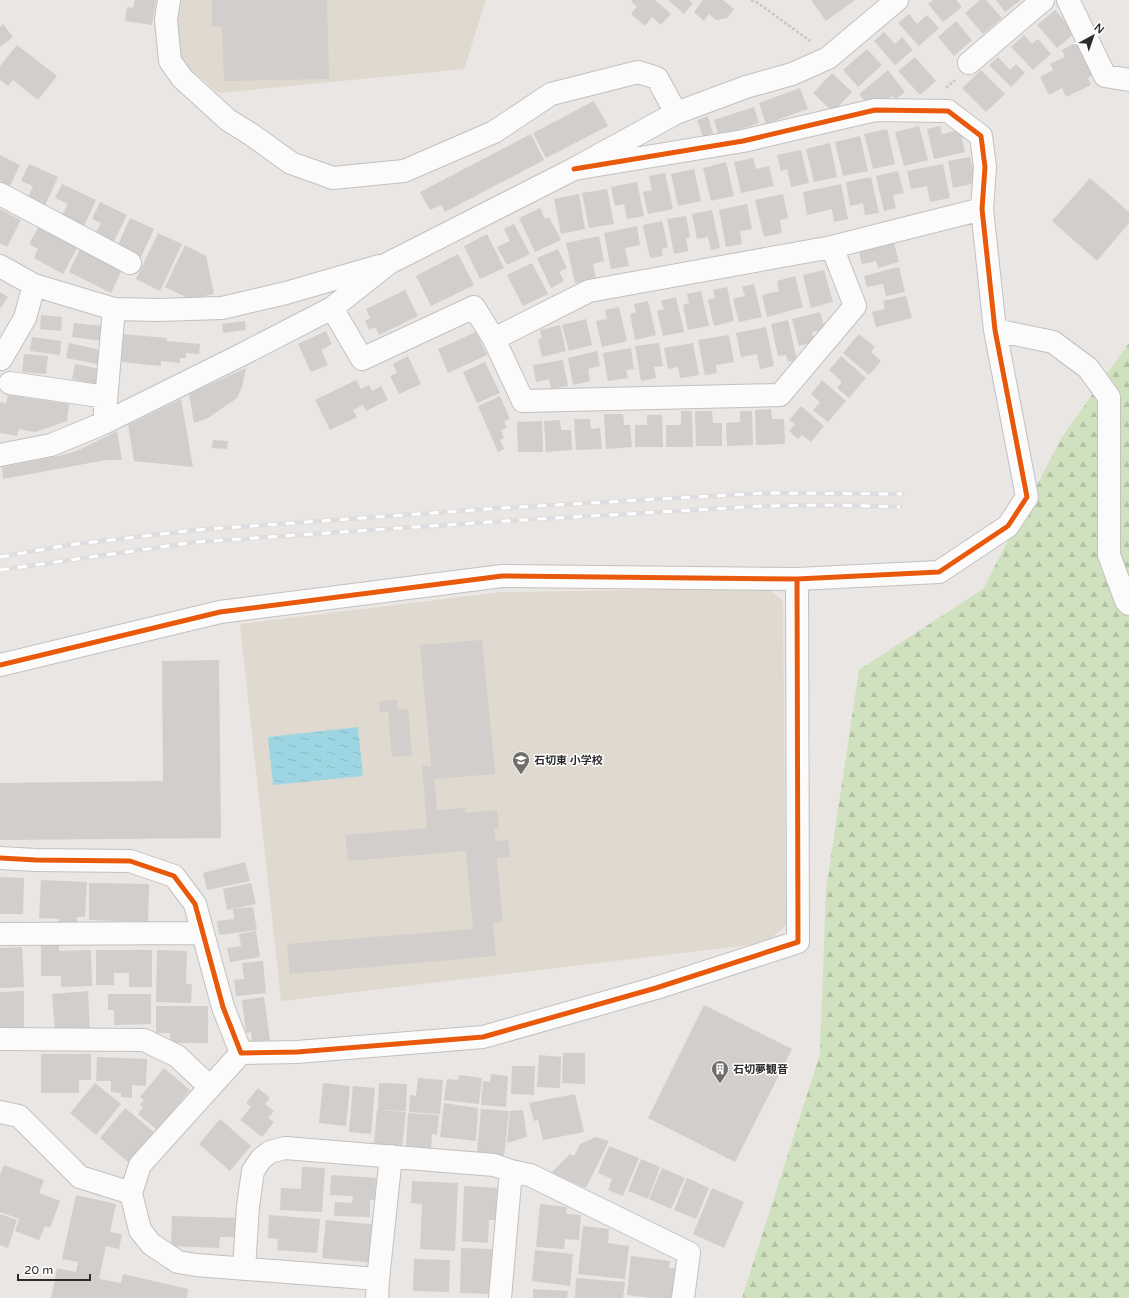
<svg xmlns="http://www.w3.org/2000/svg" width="1129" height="1298" font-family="'Varela Round','Noto Sans JP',sans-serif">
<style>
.education{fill:#e0d9d0}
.forest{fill:url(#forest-firs)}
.water{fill:url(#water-ripples)}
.building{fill:#d1cecc}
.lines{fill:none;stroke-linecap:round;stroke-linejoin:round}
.minor-casing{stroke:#c2c1c1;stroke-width:24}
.path{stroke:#c7c7c6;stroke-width:2.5;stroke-dasharray:3 2;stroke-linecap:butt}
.minor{stroke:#fcfbfb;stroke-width:22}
.rail-casing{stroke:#dedee0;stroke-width:4.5}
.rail{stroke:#fff;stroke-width:3;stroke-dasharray:9;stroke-linecap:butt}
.cycleway-casing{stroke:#fff;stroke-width:8}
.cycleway{stroke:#e8590c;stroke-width:5}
.labels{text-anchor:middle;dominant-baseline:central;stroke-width:3;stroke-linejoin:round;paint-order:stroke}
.poi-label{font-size:11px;font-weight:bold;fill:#2c2c2c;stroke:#fff;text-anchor:start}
</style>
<defs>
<pattern id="forest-firs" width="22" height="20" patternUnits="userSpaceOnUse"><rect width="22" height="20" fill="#cfe1bf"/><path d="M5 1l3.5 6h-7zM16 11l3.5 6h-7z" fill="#b2c1a4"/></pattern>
<pattern id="water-ripples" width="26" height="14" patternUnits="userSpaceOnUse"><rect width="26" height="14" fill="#9ed5e3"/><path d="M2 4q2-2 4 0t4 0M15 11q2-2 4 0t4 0" fill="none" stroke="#88b7c3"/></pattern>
</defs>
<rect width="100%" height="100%" fill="#e9e6e3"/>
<path class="education" d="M178,0H486L464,69L219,93L185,65L176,42Z
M767,588L783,601L786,925L766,943L281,1001L240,624L502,592Z"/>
<path class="forest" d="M1129,343V1298H742L820,1054L826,890L859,670L983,589L1062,437Z"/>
<path class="water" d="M358,727L363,776L273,785L268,737Z"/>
<path class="building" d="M135,0H156L152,25L125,21L127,7L133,8Z
M212,0H327L329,79L224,81L222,27H212Z
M632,0H655L671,14L661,25L652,17L645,26L631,14L637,7L631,1Z
M668,0H689L693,3L684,14Z
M703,0H723L734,9L727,18L716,20L709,14L704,21L694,12Z
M811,0H855L826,21Z
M933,0H956L962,7L943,22L928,4Z
M980,0H986L1002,18L983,34L965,13Z
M996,0H1021L1005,12Z
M1055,10L1075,33L1057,48L1037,25Z
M909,14L917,24L927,15L939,28L919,46L898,23Z
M956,21L972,40L954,56L938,37Z
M3,24L13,37L0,47V27Z
M884,32L895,44L902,37L913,50L895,65L874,41Z
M1024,35L1032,44L1038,39L1051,54L1033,70L1011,47Z
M1083,39L1099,72L1088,78L1091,85L1066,97L1062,88L1049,95L1040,77L1053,70L1050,64L1065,57L1062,50Z
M17,45L57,76L38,100L13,80L8,86L0,80V66Z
M867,49L882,65L858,87L843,70Z
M915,57L936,81L920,95L898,71Z
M998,57L1010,70L1016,64L1025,73L1011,87L989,65Z
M888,70L905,92L896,99L893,96L869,106L859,94Z
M981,70L1005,94L986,112L962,88Z
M832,73L852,92L833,112L813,93Z
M800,88L808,109L766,124L759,103Z
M594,101L608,126L546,158L533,133Z
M754,107L759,123L719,136L714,120Z
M708,116L713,133L703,137L697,120Z
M919,126L928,160L904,166L895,132Z
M940,126L942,134L960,130L965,152L934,159L927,129Z
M887,129L895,164L873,169L864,134Z
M531,134L544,160L445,212L441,205L430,210L420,192Z
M860,136L868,171L843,176L835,142Z
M830,143L837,177L814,182L806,149Z
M801,150L809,183L791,187L787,169L781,171L777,155Z
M0,155L20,165L10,186L0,181Z
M970,157L976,183L953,188L948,161Z
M753,158L756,169L769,166L774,186L741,193L734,162Z
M726,162L734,196L711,201L703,168Z
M29,164L58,177L44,208L27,200L33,186L21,181Z
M943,164L950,198L930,202L927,186L911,189L907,171Z
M694,169L701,201L678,206L671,174Z
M898,171L904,193L893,195L896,208L884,211L876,176Z
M665,173L673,209L648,214L643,192L652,190L649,176Z
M871,177L879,213L865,215L863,203L850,206L846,182Z
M1090,178L1129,212V223L1097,261L1052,221Z
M637,182L644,216L627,219L624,204L615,206L611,187Z
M62,184L96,200L83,228L61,217L68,204L55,198Z
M841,184L848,219L834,222L832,209L807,215L803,192Z
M607,189L614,224L589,228L582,193Z
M579,194L585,229L561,234L554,199Z
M783,194L788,218L780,220L782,233L764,237L755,200Z
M100,202L127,215L113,243L95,234L101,223L92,219Z
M747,204L752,229L740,231L742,244L726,247L719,210Z
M540,208L545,219L549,217L561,240L535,252L519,218Z
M0,209L21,220L7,247L0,243Z
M712,210L720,248L711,250L708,237L697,239L692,214Z
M686,216L690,237L686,238L688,251L674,254L667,219Z
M130,218L154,229L141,257L118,245Z
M662,221L668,247L662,249L663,256L650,258L643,225Z
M514,224L530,254L507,265L497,247L510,241L504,229Z
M39,226L77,248L63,274L34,258L38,249L29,244Z
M637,226L640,245L625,248L629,266L611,269L604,233Z
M158,233L182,244L160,291L136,279Z
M487,234L504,268L480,279L464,246Z
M599,236L604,261L593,264L596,278L575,283L566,243Z
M894,243L899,262L878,268L876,261L862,264L859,252Z
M185,245L206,256L214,294L190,299L165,287Z
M80,249L122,270L111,293L69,272Z
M558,249L567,268L559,272L564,281L551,288L537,258Z
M458,254L474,285L431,306L416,276Z
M532,263L548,294L523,306L507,275Z
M899,267L905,292L886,296L883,284L867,287L864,276Z
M824,270L833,302L811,308L803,275Z
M795,276L803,307L767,317L762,295L779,291L777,281Z
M754,284L762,317L739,322L733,299L745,296L742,287Z
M727,287L734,321L714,326L708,300L715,298L713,290Z
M405,290L418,316L379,335L375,327L369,330L365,321L370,318L366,309Z
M701,291L709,326L688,330L683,305L689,303L687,294Z
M0,292L8,297L0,309Z
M906,296L912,318L876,327L872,312L885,309L883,301Z
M676,297L684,332L663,336L657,311L664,309L661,301Z
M648,301L656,335L635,340L630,314L636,312L634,304Z
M619,307L627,341L602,347L596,321L607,319L605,310Z
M820,312L825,329L812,332L815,342L799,346L792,319Z
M41,315L62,317L61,331L40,329Z
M586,319L592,345L569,351L562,325Z
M788,320L797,360L788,362L786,355L778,356L771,324Z
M245,321L246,330L223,333L222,324Z
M74,323L103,326L102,341L72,337Z
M560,325L566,351L542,357L538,339L542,338L540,330Z
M766,327L774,366L760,369L757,354L741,357L736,333Z
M326,331L332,344L321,350L328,365L311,372L298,344Z
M476,332L487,355L448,373L438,349Z
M123,334L167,338V341L200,344L199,354L186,353V358H180V363L161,361V366L121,362Z
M859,334L875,347L871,352L881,361L869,375L843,353Z
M729,335L734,362L716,365L717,373L705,375L698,340Z
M32,337L61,341L60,355L30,351Z
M69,343L100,350L98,364L66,358Z
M659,343L663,366L654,367L656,378L641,381L635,346Z
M693,343L699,375L680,378L678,367L668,369L664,348Z
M631,348L634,369L626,370L628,378L608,381L603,353Z
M597,351L600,366L588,369L590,381L573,385L568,358Z
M24,354L48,356L46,374L22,372Z
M408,356L421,384L399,394L390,376L397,373L393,364Z
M841,356L866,378L849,398L837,388L842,382L829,370Z
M563,360L568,386L551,389L549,379L536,382L533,365Z
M485,362L500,393L477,403L463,372Z
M75,364L100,369L97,385L72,379Z
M246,368L242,387L237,398L208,418L194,423L189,394Z
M356,380L361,389L369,385L372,391L381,386L388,400L366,411L363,405L353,410L357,417L330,430L315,400Z
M822,380L846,401L828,422L813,410L820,402L811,394Z
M8,395L69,404L67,421L35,432L19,429L17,436L0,433V402L6,403Z
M500,396L510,419L504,421L507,428L501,430L504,438L500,440L504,449L498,452L478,406Z
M181,399L193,467L134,461L128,425Z
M801,406L824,426L811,442L802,435L798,439L789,431L795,424L789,420Z
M771,409L772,419H784L785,444L756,445L755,410Z
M681,411H692L693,447H666V425H681Z
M695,411H712L713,423H722V446H696Z
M740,411H752L753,445L727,446L726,423L740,422Z
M604,414H623L624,425H630L632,447L606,449Z
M647,415H662L663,447H635V425H647Z
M574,419H590L591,429L600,428L602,449L576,450Z
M560,420L561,430H571L572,450L546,452L544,421Z
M542,421L543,452H518L517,422Z
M117,431L122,460H106L3,479L2,467L63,455L79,450Z
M213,440L228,441L227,449L212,448Z
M482,640L495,774L434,779L437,810L465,808V813L497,810L499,828H494L496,841L508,840L510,857L497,858L503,922L493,923L496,956L290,974L287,944L473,929L466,851L348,861L345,835L427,828L422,766H431L420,645Z
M219,660L221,838L0,840V783L163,781L162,661Z
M397,700L398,710L408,709L412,756L392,757L388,711L380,712L379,701Z
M245,862L250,881L207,890L203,873Z
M0,877L24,878L23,914H0Z
M41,880L87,882L85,917H77V925L58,924L59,919L39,918Z
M89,883L149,884L148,922L89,920Z
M251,883L256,904L227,910L223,889Z
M253,907L257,930L219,935L217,921L234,919L233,909Z
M256,931L260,957L230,962L227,948L241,946L239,934Z
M41,944H59V951L91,950L92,986L61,987V976H41Z
M22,947L24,987L0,988V948Z
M96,950H152V987H129V973H114V985H96Z
M157,950L187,951L186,984H192L191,1003L156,1002Z
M263,961L266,993L236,996L234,980L244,979L242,963Z
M24,991V1027L0,1028V992Z
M88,991L90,1030L55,1032L52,994Z
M108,994H151V1024L114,1025V1010H108Z
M264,997L270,1040L252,1042L251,1032L246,1033L242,1000Z
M704,1005L792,1049L735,1162L648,1118Z
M156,1006H208V1043H170V1033H156Z
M563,1053H585V1084L562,1083Z
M41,1054H91V1080H79V1093H41Z
M539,1055L561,1057L560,1088L537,1087Z
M97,1057L147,1059L146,1086L132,1085V1098L121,1097V1093L111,1092V1081H96Z
M512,1066H535L534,1095L511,1094Z
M164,1068L190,1090L157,1130L138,1114L143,1107L140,1105L144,1100L140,1097Z
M491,1074L508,1076L506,1107L481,1105L483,1081L490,1082Z
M459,1075L482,1078L479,1104L444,1100L447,1079L458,1080Z
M418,1078L443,1080L440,1114L409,1112L410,1095L416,1096Z
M95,1083L121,1104L96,1135L70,1113Z
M323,1083L350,1086L346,1126L319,1123Z
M379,1083L407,1084L406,1111L378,1110Z
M353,1086L375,1088L371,1134L349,1132Z
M258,1088L270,1098L265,1104L274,1111L268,1118L274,1122L262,1137L240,1120L251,1107L246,1103Z
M575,1094L584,1132L543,1140L538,1120L534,1121L529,1103Z
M444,1103L478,1108L476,1141L440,1137Z
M125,1108L154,1132L128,1162L100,1138Z
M481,1109L509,1111L504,1156L477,1153Z
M377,1110L406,1112L402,1147L374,1144Z
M523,1110L527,1137L507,1143L510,1111Z
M408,1113L439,1115L437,1135L432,1134L431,1149L406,1146Z
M220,1119L251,1146L230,1171L199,1144Z
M596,1137L609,1141L586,1188L551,1173L570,1154L574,1156L580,1144Z
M609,1146L639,1158L623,1196L608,1190L612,1179L598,1173Z
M641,1159L660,1167L648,1199L628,1191Z
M4,1165L44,1180L39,1193L60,1201L50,1228L45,1226L39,1240L15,1231L19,1219L0,1212V1175Z
M302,1167L325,1168L322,1212L280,1210L281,1188L301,1189Z
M662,1168L685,1178L671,1209L649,1199Z
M331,1175L376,1178L375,1200H370V1217L334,1216L335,1202L352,1203L353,1196L330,1195Z
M687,1178L709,1188L696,1219L674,1210Z
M412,1181L458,1183L455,1251L420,1249L422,1204L411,1203Z
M464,1186L497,1188L496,1220H489L488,1243L462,1241Z
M712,1188L744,1202L724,1248L693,1234Z
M76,1195L116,1204L110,1232L122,1234L119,1249L106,1246L99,1279L121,1283L123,1274L188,1289L187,1298H51L57,1268L76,1272L78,1262L62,1259Z
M540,1204L567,1207L566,1214L581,1215L579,1240L565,1239L564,1249L536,1247Z
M0,1214L17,1220L8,1248L0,1245Z
M269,1215L320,1219L317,1253L277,1250L278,1239L268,1238Z
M172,1216L239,1218L238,1237H220L219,1248L171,1246Z
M326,1220L379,1225L375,1263L322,1258Z
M583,1226L609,1229L608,1243L629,1246L625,1279L578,1274Z
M461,1248L492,1249L491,1294L460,1293Z
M535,1250L573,1254L570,1286L532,1281Z
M631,1256L670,1261L669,1268L679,1269L676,1298H652L627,1295Z
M414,1259L450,1260L449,1292L413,1291Z
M576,1278L625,1282L623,1298H575Z
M533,1289L568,1291L567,1298H533Z"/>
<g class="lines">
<defs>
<path id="minor" d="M169,0L166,20L170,61L182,78L228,120L252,135L291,163L333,178L404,171L494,132L551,94L638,72L657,78L676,113
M1068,0L1105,76L1129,80
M969,63L1043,0
M0,194L130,263
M0,266L34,285L114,309L158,310L222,308L286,293L379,266
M332,308L362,359L474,307L494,339L523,401L780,395L855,306L832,247
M995,330L1053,342L1088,368L1109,397V555L1126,601L1129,604
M494,339L589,291L832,247L982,209
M1,359L25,318L34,285
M10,383L106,397
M104,423L114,309
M0,455L51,445L104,423L239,356L332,308L389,263L574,169L676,113L746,87L792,74L828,58L897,0
M0,665L220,612L502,576L797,579L939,572L1008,526L1027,497L995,330L982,209L985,167L981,136L948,111L875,110L743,141L574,169
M0,858L36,860L130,861L174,876L195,904L223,1007L241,1053L297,1052L483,1037L656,988L798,942L797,579
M0,934L202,933
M0,1039L144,1040L177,1056L210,1087
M241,1053L140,1165L131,1193L140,1230L151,1244L178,1262L196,1265L378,1279L377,1298
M0,1112L19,1116L80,1177L131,1193
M244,1269L248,1206L253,1171L261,1159L270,1152L285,1148L494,1165L511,1171L530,1175L689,1253L683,1298
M378,1279L391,1156
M500,1298L511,1171"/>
</defs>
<use href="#minor" class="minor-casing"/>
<path class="path" d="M751,0L758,3L810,41
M946,88L955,80"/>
<use href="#minor" class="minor"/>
<defs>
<path id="rail" d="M0,557L68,545L196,530L502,508L765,493L902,494
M0,570L196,542L342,532L505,521L763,506L834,505L900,507"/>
</defs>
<use href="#rail" class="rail-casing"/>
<use href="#rail" class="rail"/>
<defs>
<path id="cycleway" d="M0,665L220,612L502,576L797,579L939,572L1008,526L1027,497L995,330L982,209L985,167L981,136L948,111L875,110L743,141L574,169
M0,858L36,860L130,861L174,876L195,904L223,1007L241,1053L297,1052L483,1037L656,988L798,942L797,579"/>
</defs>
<use href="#cycleway" class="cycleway-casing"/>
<use href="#cycleway" class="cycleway"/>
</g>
<defs>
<symbol id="school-pin" viewBox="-11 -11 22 30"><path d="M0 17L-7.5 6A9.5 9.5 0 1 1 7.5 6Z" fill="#6e6d6c" stroke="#fff"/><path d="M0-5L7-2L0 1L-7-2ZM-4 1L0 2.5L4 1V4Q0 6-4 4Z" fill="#fff"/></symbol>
<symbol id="building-pin" viewBox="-11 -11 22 30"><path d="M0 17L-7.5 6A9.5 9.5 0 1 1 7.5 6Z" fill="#6e6d6c" stroke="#fff"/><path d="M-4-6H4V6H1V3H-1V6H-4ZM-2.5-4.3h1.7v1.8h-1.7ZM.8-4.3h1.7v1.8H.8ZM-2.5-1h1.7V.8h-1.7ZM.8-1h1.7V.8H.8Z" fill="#fff"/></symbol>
</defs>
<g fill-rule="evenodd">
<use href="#school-pin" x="511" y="750" width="20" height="27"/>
<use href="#building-pin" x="710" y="1059" width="20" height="27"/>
</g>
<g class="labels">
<g class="poi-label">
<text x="534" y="760">石切東 小学校</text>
<text x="733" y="1069">石切夢観音</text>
</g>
</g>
<g transform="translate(1093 36) rotate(40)" stroke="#ffffff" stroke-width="3" paint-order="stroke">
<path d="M0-3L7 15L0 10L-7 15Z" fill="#2c2c2c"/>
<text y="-6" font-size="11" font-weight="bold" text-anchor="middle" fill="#2c2c2c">N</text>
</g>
<path d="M18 1274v6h72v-6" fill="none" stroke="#2c2c2c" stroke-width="2"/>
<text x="24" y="1274" font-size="12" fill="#2c2c2c" stroke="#ffffff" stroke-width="3" paint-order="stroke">20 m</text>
</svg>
